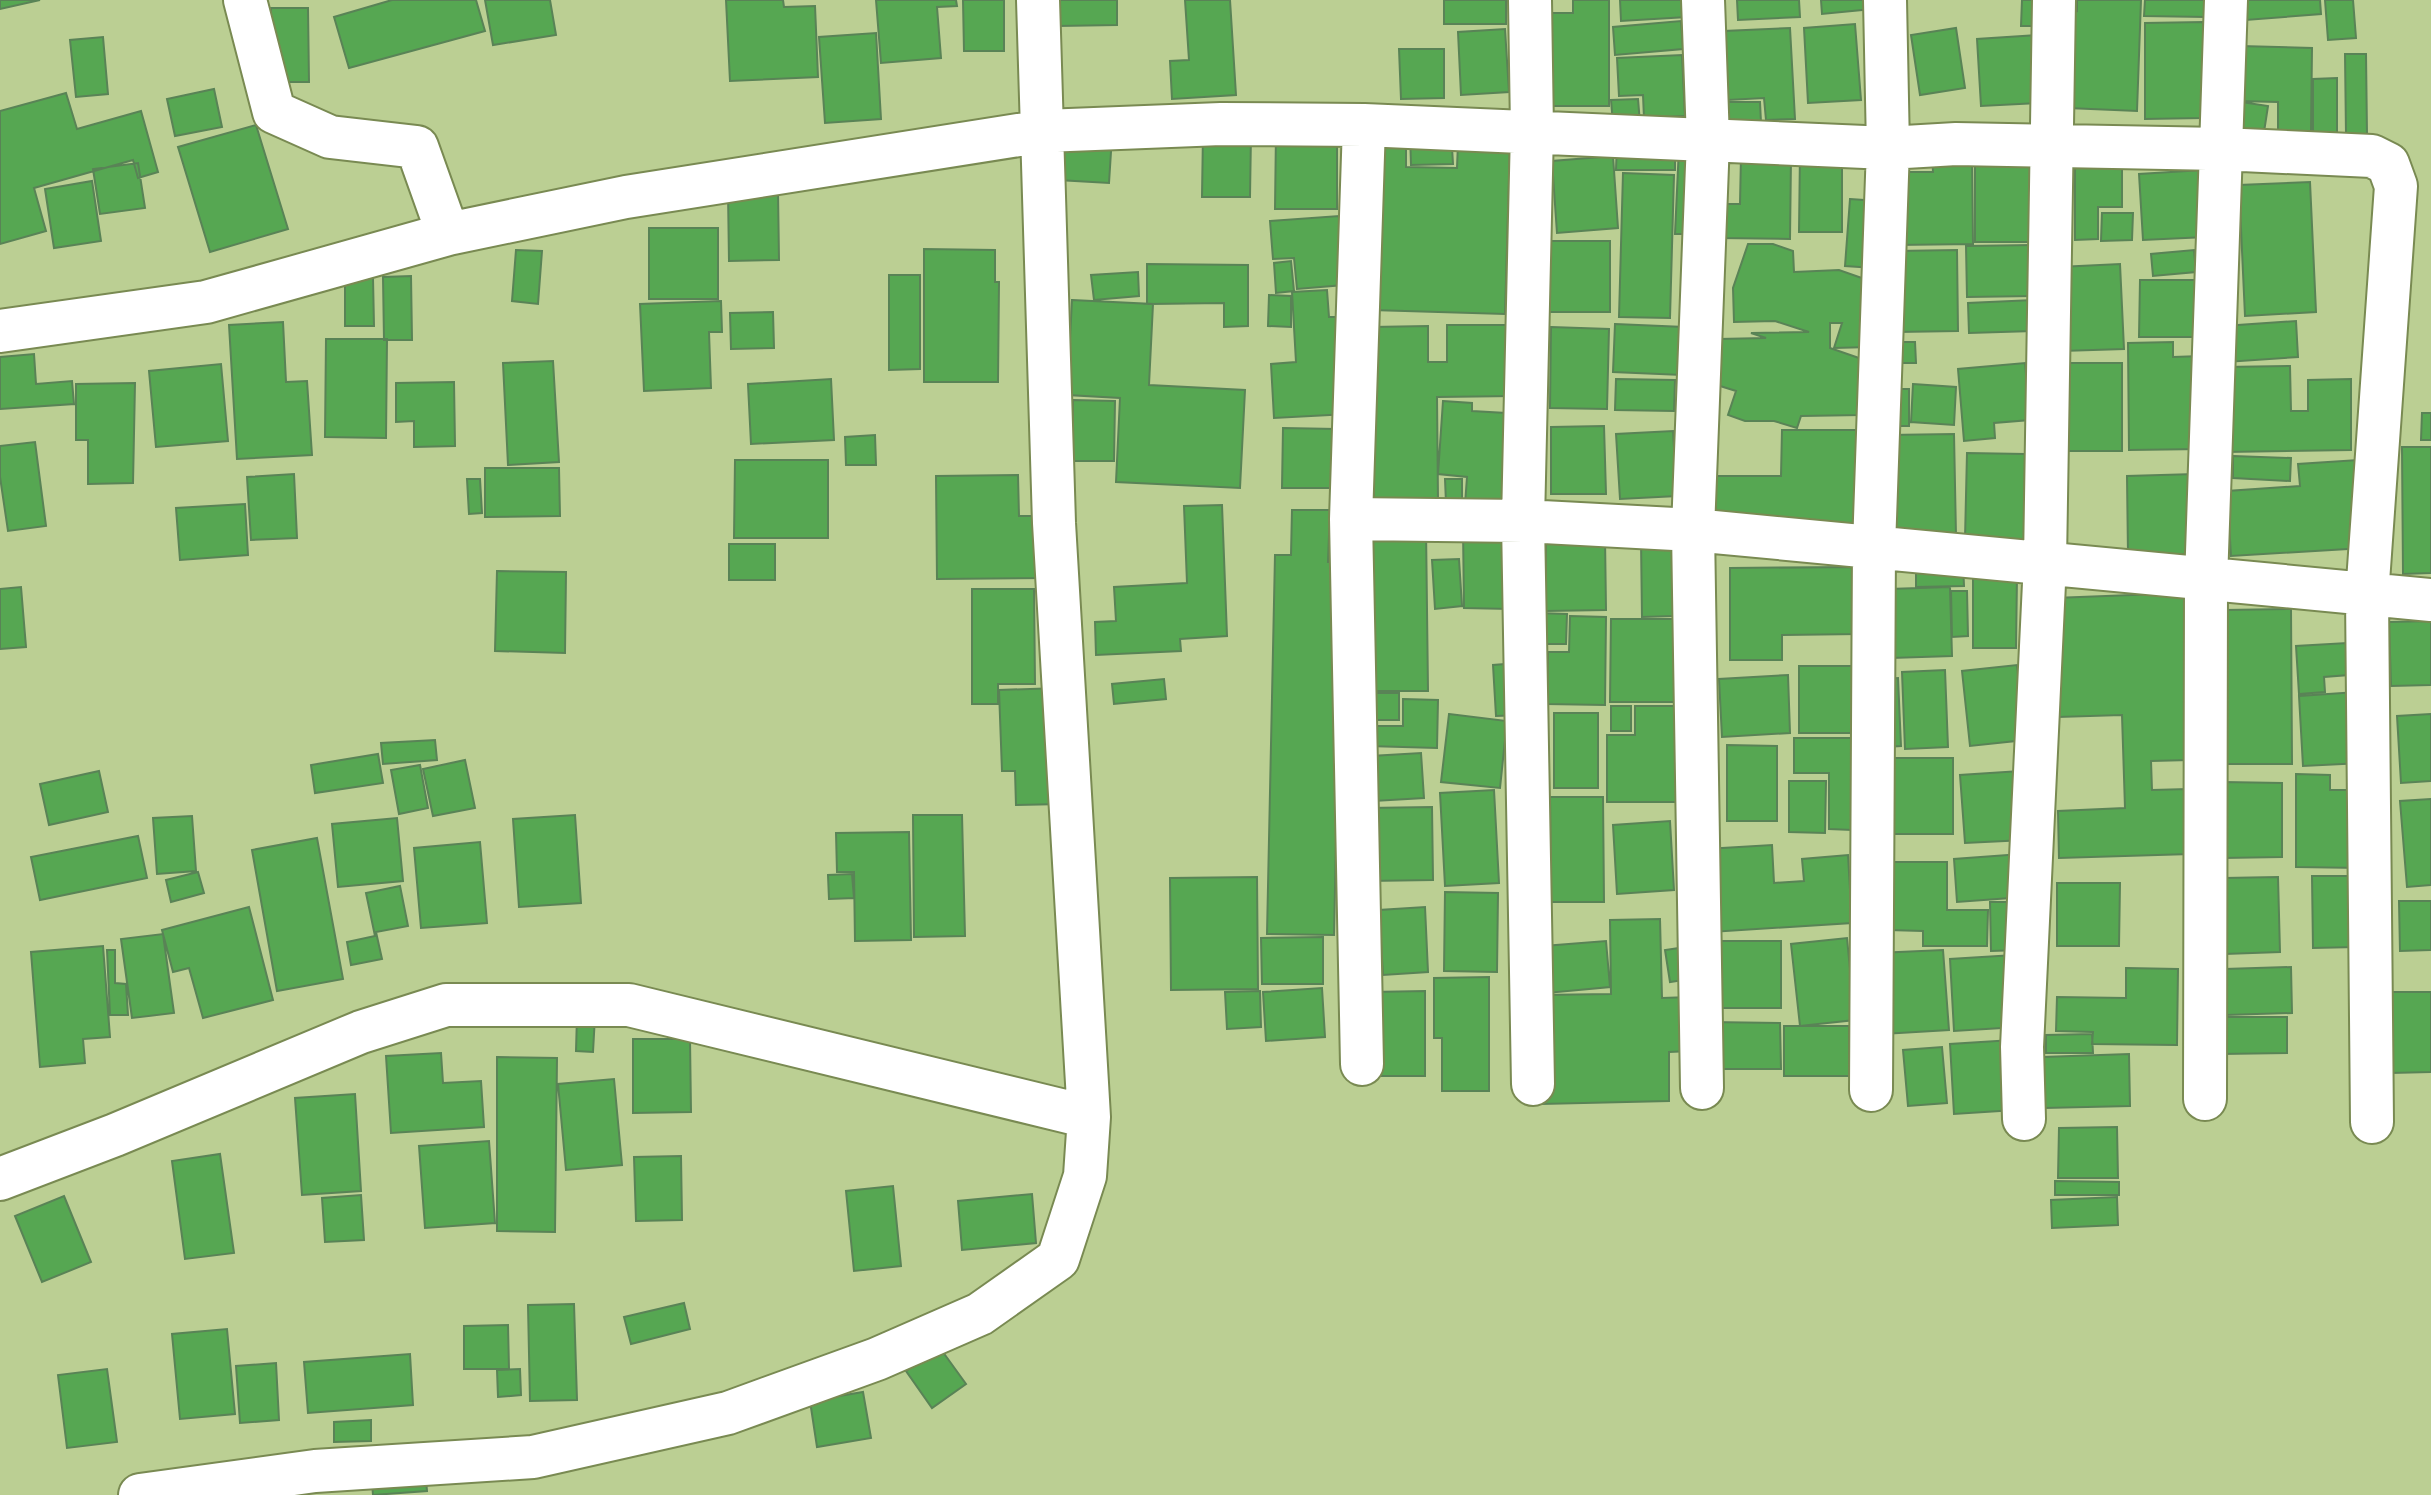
<svg xmlns="http://www.w3.org/2000/svg" width="2431" height="1495" font-family="Signika,sans-serif">
<style>
.building{fill:#56a752;stroke:#598356;stroke-width:2}
.lines{fill:none;stroke-linecap:round;stroke-linejoin:round}
.minor-casing{stroke:#798a52;stroke-width:46}
.minor{stroke:#fff;stroke-width:42}
</style>
<rect width="100%" height="100%" fill="#bbcf93"/>
<path class="building" d="M0,0H40L0,9Z
M392,0H476L485,31L349,68L334,17Z
M485,0H550L556,35L493,45Z
M726,0H783L784,7L815,6L818,77L730,81Z
M876,0H956L957,6L937,7L941,58L881,63Z
M963,0H1004V51H964Z
M1057,0H1117V25L1058,26Z
M1185,0H1230L1236,95L1172,99L1170,61L1189,60Z
M1444,0H1506V24H1444Z
M1573,0H1609V106H1544V13H1573Z
M1620,0H1686L1687,17L1621,21Z
M1737,0H1799L1800,17L1738,20Z
M1821,0H1871L1872,9L1822,14Z
M2022,0H2050V26H2021Z
M2077,0H2141L2137,111L2068,108L2072,10L2077,11Z
M2145,0H2207L2206,17L2144,16Z
M2245,0H2320L2321,14L2246,20Z
M2325,0H2353L2356,38L2328,40Z
M271,8H308L309,82H271Z
M1681,21L1683,49L1615,55L1613,27Z
M2203,22V118L2145,119V23Z
M1855,24L1861,100L1808,103L1804,28Z
M1790,28L1795,119L1766,120L1764,98L1728,100L1724,31Z
M1956,28L1965,88L1920,95L1911,35Z
M1505,29L1509,92L1461,95L1458,32Z
M876,33L881,119L825,123L819,37Z
M2037,35L2041,103L1981,106L1977,39Z
M103,37L108,94L76,97L70,40Z
M2240,46L2312,48L2311,131H2278V102L2238,101Z
M1399,49H1444V98L1401,99Z
M2345,54H2366L2367,134H2346Z
M1682,55L1685,116L1644,118L1643,95L1619,96L1617,58Z
M2337,78V137H2313V79Z
M214,89L222,127L175,136L167,99Z
M66,93L77,129L141,111L158,172L138,178L133,160L34,188L46,231L0,244V111Z
M1638,99L1640,123L1613,124L1611,100Z
M2235,101L2268,106L2264,132L2231,126Z
M1724,102H1760L1761,123H1724Z
M256,125L288,229L210,252L178,147Z
M1451,131L1453,164L1411,165L1410,133Z
M1276,132L1337,133V209H1275Z
M1061,133L1112,136L1109,183L1058,180Z
M1203,133L1251,134L1250,197H1202Z
M1617,141H1675V170H1616Z
M1458,143L1510,145L1505,314L1372,310L1377,147L1406,148V167L1457,168Z
M1679,147L1698,148L1696,234H1675Z
M1975,150H2030V242H1975Z
M2075,150H2122V207H2098V239L2075,240Z
M1800,152H1842V232H1799Z
M1932,152H1972L1973,244L1895,245V172H1933Z
M1613,156L1618,228L1557,233L1552,161Z
M1741,156L1791,157L1790,239L1719,238V204H1740Z
M138,163L145,208L100,214L93,169Z
M2203,170L2206,237L2143,240L2139,174Z
M1623,173L1674,175L1670,318L1619,317Z
M92,181L101,241L54,248L45,189Z
M2310,182L2316,312L2245,316L2239,185Z
M778,191L779,260L729,261L728,192Z
M1850,199L1878,201L1874,268L1845,266Z
M2102,213H2133L2132,240L2101,241Z
M1339,216L1344,285L1297,289L1294,258L1273,259L1270,221Z
M649,228H718V299H649Z
M1543,241H1610V312H1542Z
M1748,244H1773L1793,251L1794,272L1839,270L1876,283L1870,347L1834,348L1842,323H1830V348L1859,358L1861,415L1801,416L1797,428L1774,421H1745L1728,415L1736,391L1720,386L1719,339L1766,338L1751,333L1809,332L1775,321L1734,322L1733,288Z
M2035,245V296L1967,297L1966,246Z
M924,249L995,250V282H999L998,382H924Z
M516,250L542,251L538,304L512,301Z
M1957,250L1958,331L1897,332L1896,251Z
M2194,250L2196,272L2153,276L2151,254Z
M1291,261L1294,291L1276,293L1274,263Z
M1147,264L1248,265V326L1224,327V303L1147,304Z
M2120,264L2124,349L2062,351L2059,267Z
M1138,272L1139,296L1094,300L1091,275Z
M889,275H920V369L889,370Z
M411,276L412,340H384L383,277Z
M345,278H373L374,326H345Z
M2140,280H2201V337H2139Z
M1327,290L1329,317H1342L1348,414L1274,418L1271,364L1296,362L1292,292Z
M1269,295L1291,296V327L1268,326Z
M1072,300L1153,304L1149,385L1245,390L1240,488L1116,482L1120,398L1067,395Z
M2033,300L2034,331L1969,333L1968,303Z
M721,301L722,332H709L711,388L644,391L640,304Z
M773,312L774,348L731,349L730,313Z
M2296,321L2298,357L2226,362L2224,326Z
M283,322L286,382L307,381L312,455L237,459L229,325Z
M1615,324L1684,327L1682,375L1613,372Z
M1447,325H1513L1514,396L1437,397L1438,500H1374L1372,327L1428,326V362H1447Z
M1551,327L1609,329L1607,409L1550,408Z
M326,339H387L386,438L325,437Z
M1890,342H1915L1916,363H1890Z
M2173,342V357L2201,356L2202,449L2129,450L2128,343Z
M34,354L36,384L72,381L74,404L0,409V357Z
M553,361L559,462L508,465L503,363Z
M2025,363L2030,420L1994,423L1995,438L1964,441L1958,369Z
M2058,363H2122V451H2058Z
M221,364L228,441L156,447L149,371Z
M2290,366L2291,411H2308V380L2351,379V450L2225,452L2224,367Z
M831,379L834,440L751,444L748,384Z
M1616,379L1675,380L1674,411L1615,410Z
M454,382L455,446L414,447V421L396,422V383Z
M135,383L133,483L88,484V440H76V384Z
M1913,384L1956,387L1954,425L1911,422Z
M1887,389H1909V426H1886Z
M1073,400L1115,401L1114,461H1073Z
M1443,401L1472,403V411L1523,414L1507,507L1465,505L1467,477L1438,474Z
M2422,413H2431V440H2421Z
M1604,426L1606,494H1551V427Z
M1283,428L1336,429L1335,488H1282Z
M1782,430H1863L1862,526H1716V476H1781Z
M1673,431L1677,496L1620,499L1616,434Z
M1954,434L1956,536L1890,537L1888,435Z
M875,435L876,465H846L845,437Z
M35,442L46,526L8,531L0,477V446Z
M2402,447H2431V573L2403,574Z
M1967,453L2025,454L2024,540L1965,539Z
M2233,456L2291,458L2290,481L2233,478Z
M735,460H828V538H734Z
M2358,460L2364,548L2231,556L2227,491L2300,486L2298,464Z
M485,468H559L560,516L485,517Z
M294,474L297,538L251,540L247,477Z
M2195,474V554L2128,555L2127,476Z
M1018,475L1019,516H1047L1048,578L937,579L936,476Z
M467,479H480L482,513L469,514Z
M1445,479H1462V503H1446Z
M245,504L248,555L180,560L176,508Z
M1222,505L1227,636L1180,639L1181,651L1096,655L1095,622L1116,621L1114,587L1187,583L1184,506Z
M1292,510H1330L1328,562H1342L1334,935L1267,934L1275,555H1291Z
M1426,528L1428,691H1369L1367,529Z
M1463,528H1511L1510,609L1464,608Z
M1546,537H1605L1606,610L1546,611Z
M1674,539V616L1642,617L1641,540Z
M729,544H775V580H729Z
M1459,559L1462,606L1435,609L1432,560Z
M1963,563L1964,586L1916,587V565Z
M1858,567L1859,634L1782,635V660H1730V568Z
M497,571L566,572L565,653L495,651Z
M1973,576H2017L2016,648H1973Z
M21,587L26,647L0,649V589Z
M1950,587L1952,656L1891,658L1889,589Z
M972,589H1034L1035,684H998V704H972Z
M1951,591H1967L1968,636L1952,637Z
M2184,593L2189,760L2151,761L2152,790L2188,789L2190,854L2059,858L2058,811L2125,808L2122,715L2058,717L2054,598Z
M2291,609L2292,764H2225V610Z
M1537,613L1567,614L1566,644H1537Z
M1570,616L1606,617L1605,705L1547,704L1548,652H1569Z
M1611,619H1678L1677,702H1610Z
M2431,621V685L2391,686L2389,622Z
M2347,643L2349,675L2324,677L2325,692L2299,694L2296,646Z
M1518,663L1522,715L1496,716L1493,665Z
M2017,665L2025,740L1970,746L1962,671Z
M1799,666H1854V733H1799Z
M1945,670L1948,747L1905,749L1902,672Z
M1788,675L1790,733L1722,737L1719,679Z
M1898,678L1901,746L1886,747L1883,679Z
M1164,679L1166,699L1114,704L1112,684Z
M1058,688L1062,804L1016,805L1015,771H1002L999,690Z
M2357,692L2362,763L2303,766L2299,696Z
M1375,693H1399V720H1375Z
M1403,699L1438,700L1437,748L1368,746V726H1403Z
M1611,706H1631V731H1611Z
M1635,706H1678V802H1607V735H1635Z
M1554,713H1598V788H1554Z
M1449,714L1507,721L1500,788L1441,782Z
M2431,714V781L2401,783L2397,716Z
M1794,738H1853L1852,830L1829,829V773H1794Z
M435,740L437,760L383,764L381,743Z
M1727,745L1777,746V821H1727Z
M1421,753L1424,798L1374,801L1371,756Z
M378,754L383,783L315,793L311,765Z
M1893,758H1953V834H1893Z
M465,760L475,808L433,816L423,769Z
M420,765L428,808L399,814L391,770Z
M99,771L108,812L49,825L40,784Z
M2020,771L2025,840L1965,843L1960,775Z
M2296,774L2330,775V790H2361V868L2296,867Z
M1789,781H1826L1825,833L1789,832Z
M2223,782L2282,783V857L2223,858Z
M1494,790L1499,883L1445,886L1440,793Z
M1550,797H1603L1604,902H1551Z
M2431,799V885L2407,887L2400,801Z
M1432,807L1433,880L1368,881L1367,808Z
M575,815L581,903L519,907L513,819Z
M913,815H962L965,936L914,937Z
M192,816L196,871L157,874L153,818Z
M397,818L403,881L338,887L332,824Z
M1670,821L1674,890L1617,894L1613,825Z
M909,832L911,940L855,941L854,872H837L836,833Z
M138,836L147,878L40,900L31,857Z
M317,838L343,979L277,991L252,850Z
M480,842L487,923L421,928L414,848Z
M1772,845L1774,883L1804,881L1802,859L1848,855L1852,923L1711,932L1706,849Z
M2021,854L2024,897L1957,902L1954,859Z
M1889,862H1947V910H1988L1987,946H1923V931L1889,930Z
M198,872L204,893L171,902L166,880Z
M852,874L854,898L829,899L828,875Z
M2312,876H2355L2356,947L2313,948Z
M1257,877L1258,989L1171,990L1170,878Z
M2278,877L2280,952L2225,954L2224,878Z
M2057,883H2120L2119,946H2057Z
M400,886L408,926L376,932L382,959L351,965L347,942L375,936L366,893Z
M1445,892L1498,893L1497,972L1444,971Z
M2399,901H2431V950L2400,951Z
M1990,902H2019L2021,950L1991,951Z
M249,907L273,1000L203,1018L189,968L173,972L162,930Z
M1425,907L1428,972L1383,975L1379,910Z
M1660,919L1662,998L1690,997V1051L1669,1052V1101L1541,1104L1539,995L1611,994L1610,920Z
M163,934L174,1013L132,1018L121,939Z
M1323,937V984H1262L1261,938Z
M1847,938L1855,1020L1800,1026L1791,944Z
M1606,941L1610,987L1547,993L1544,946Z
M1719,941H1781V1008H1718Z
M103,946L110,1037L83,1039L85,1063L40,1067L31,952Z
M1686,947L1690,979L1670,982L1665,950Z
M107,950H115V983L126,984L128,1015H110Z
M1943,950L1949,1030L1883,1034L1877,953Z
M2014,955L2018,1027L1954,1031L1950,959Z
M2291,967L2292,1013L2226,1015L2225,969Z
M2126,968L2178,969L2177,1045L2092,1044L2093,1032L2056,1031L2057,997L2126,998Z
M1489,977V1091H1442V1038H1434V978Z
M1322,988L1325,1037L1266,1041L1263,992Z
M1260,991L1261,1027L1227,1029L1225,992Z
M1425,991V1076H1371V992Z
M2391,992H2431V1072L2391,1073Z
M577,1016H595L593,1052L576,1051Z
M2221,1017H2287V1053L2221,1054Z
M1709,1022L1780,1023L1781,1069H1710Z
M1784,1026H1849V1076H1784Z
M2092,1034L2093,1053H2046V1035Z
M633,1039H690L691,1112L633,1113Z
M2012,1040L2015,1110L1954,1114L1950,1044Z
M1942,1047L1947,1103L1908,1106L1903,1050Z
M441,1053L443,1083L481,1081L484,1127L391,1133L386,1056Z
M2129,1054L2130,1106L2044,1108L2043,1057Z
M497,1057L557,1058L555,1232L497,1231Z
M614,1079L622,1165L566,1170L558,1084Z
M355,1094L361,1191L302,1195L295,1098Z
M2117,1127L2118,1178H2058L2059,1128Z
M489,1141L495,1223L425,1228L419,1146Z
M220,1154L234,1253L185,1259L172,1161Z
M681,1156L682,1220L636,1221L634,1157Z
M2055,1181L2119,1182V1195H2055Z
M893,1186L901,1266L854,1271L846,1191Z
M1032,1194L1036,1243L962,1250L958,1201Z
M361,1195L364,1240L325,1242L322,1198Z
M64,1196L91,1262L42,1282L15,1216Z
M2117,1197L2118,1225L2052,1228L2051,1200Z
M684,1303L690,1329L631,1344L624,1317Z
M574,1304L577,1400L530,1401L528,1305Z
M508,1325L509,1369H464V1326Z
M227,1329L235,1414L180,1419L172,1334Z
M940,1348L966,1384L932,1408L906,1371Z
M410,1354L413,1405L308,1413L304,1362Z
M276,1363L279,1420L240,1423L236,1366Z
M107,1369L117,1442L67,1448L58,1375Z
M520,1369L521,1395L498,1397L497,1370Z
M863,1392L871,1438L817,1447L810,1401Z
M371,1420V1441L334,1442V1422Z
M425,1468L427,1491L373,1495L371,1471Z"/>
<g class="lines">
<defs>
<path id="minor" d="M245,0L274,112L330,137L417,147L448,234
M1530,0L1532,130L1523,521L1533,1084
M0,331L206,302L448,234L626,197L1044,131L1221,124L1364,125L1888,148L1956,144L2221,149L2226,0
M1351,519L1523,521L1693,530L2431,600
M1362,1064L1351,519L1364,125
M1702,1088L1693,530L1708,140L1703,0
M1871,1090L1874,547L1888,148L1885,0
M2205,1099L2206,581L2221,149L2372,156L2388,164L2396,186L2367,596L2372,1122
M2024,1119L2022,1047L2045,562L2054,0
M0,1179L115,1135L361,1032L446,1005H629L1089,1117
M140,1495L315,1471L533,1457L728,1413L877,1359L980,1314L1058,1259L1085,1176L1089,1117L1054,523L1038,0"/>
</defs>
<use href="#minor" class="minor-casing"/>
<use href="#minor" class="minor"/>
</g>
</svg>
